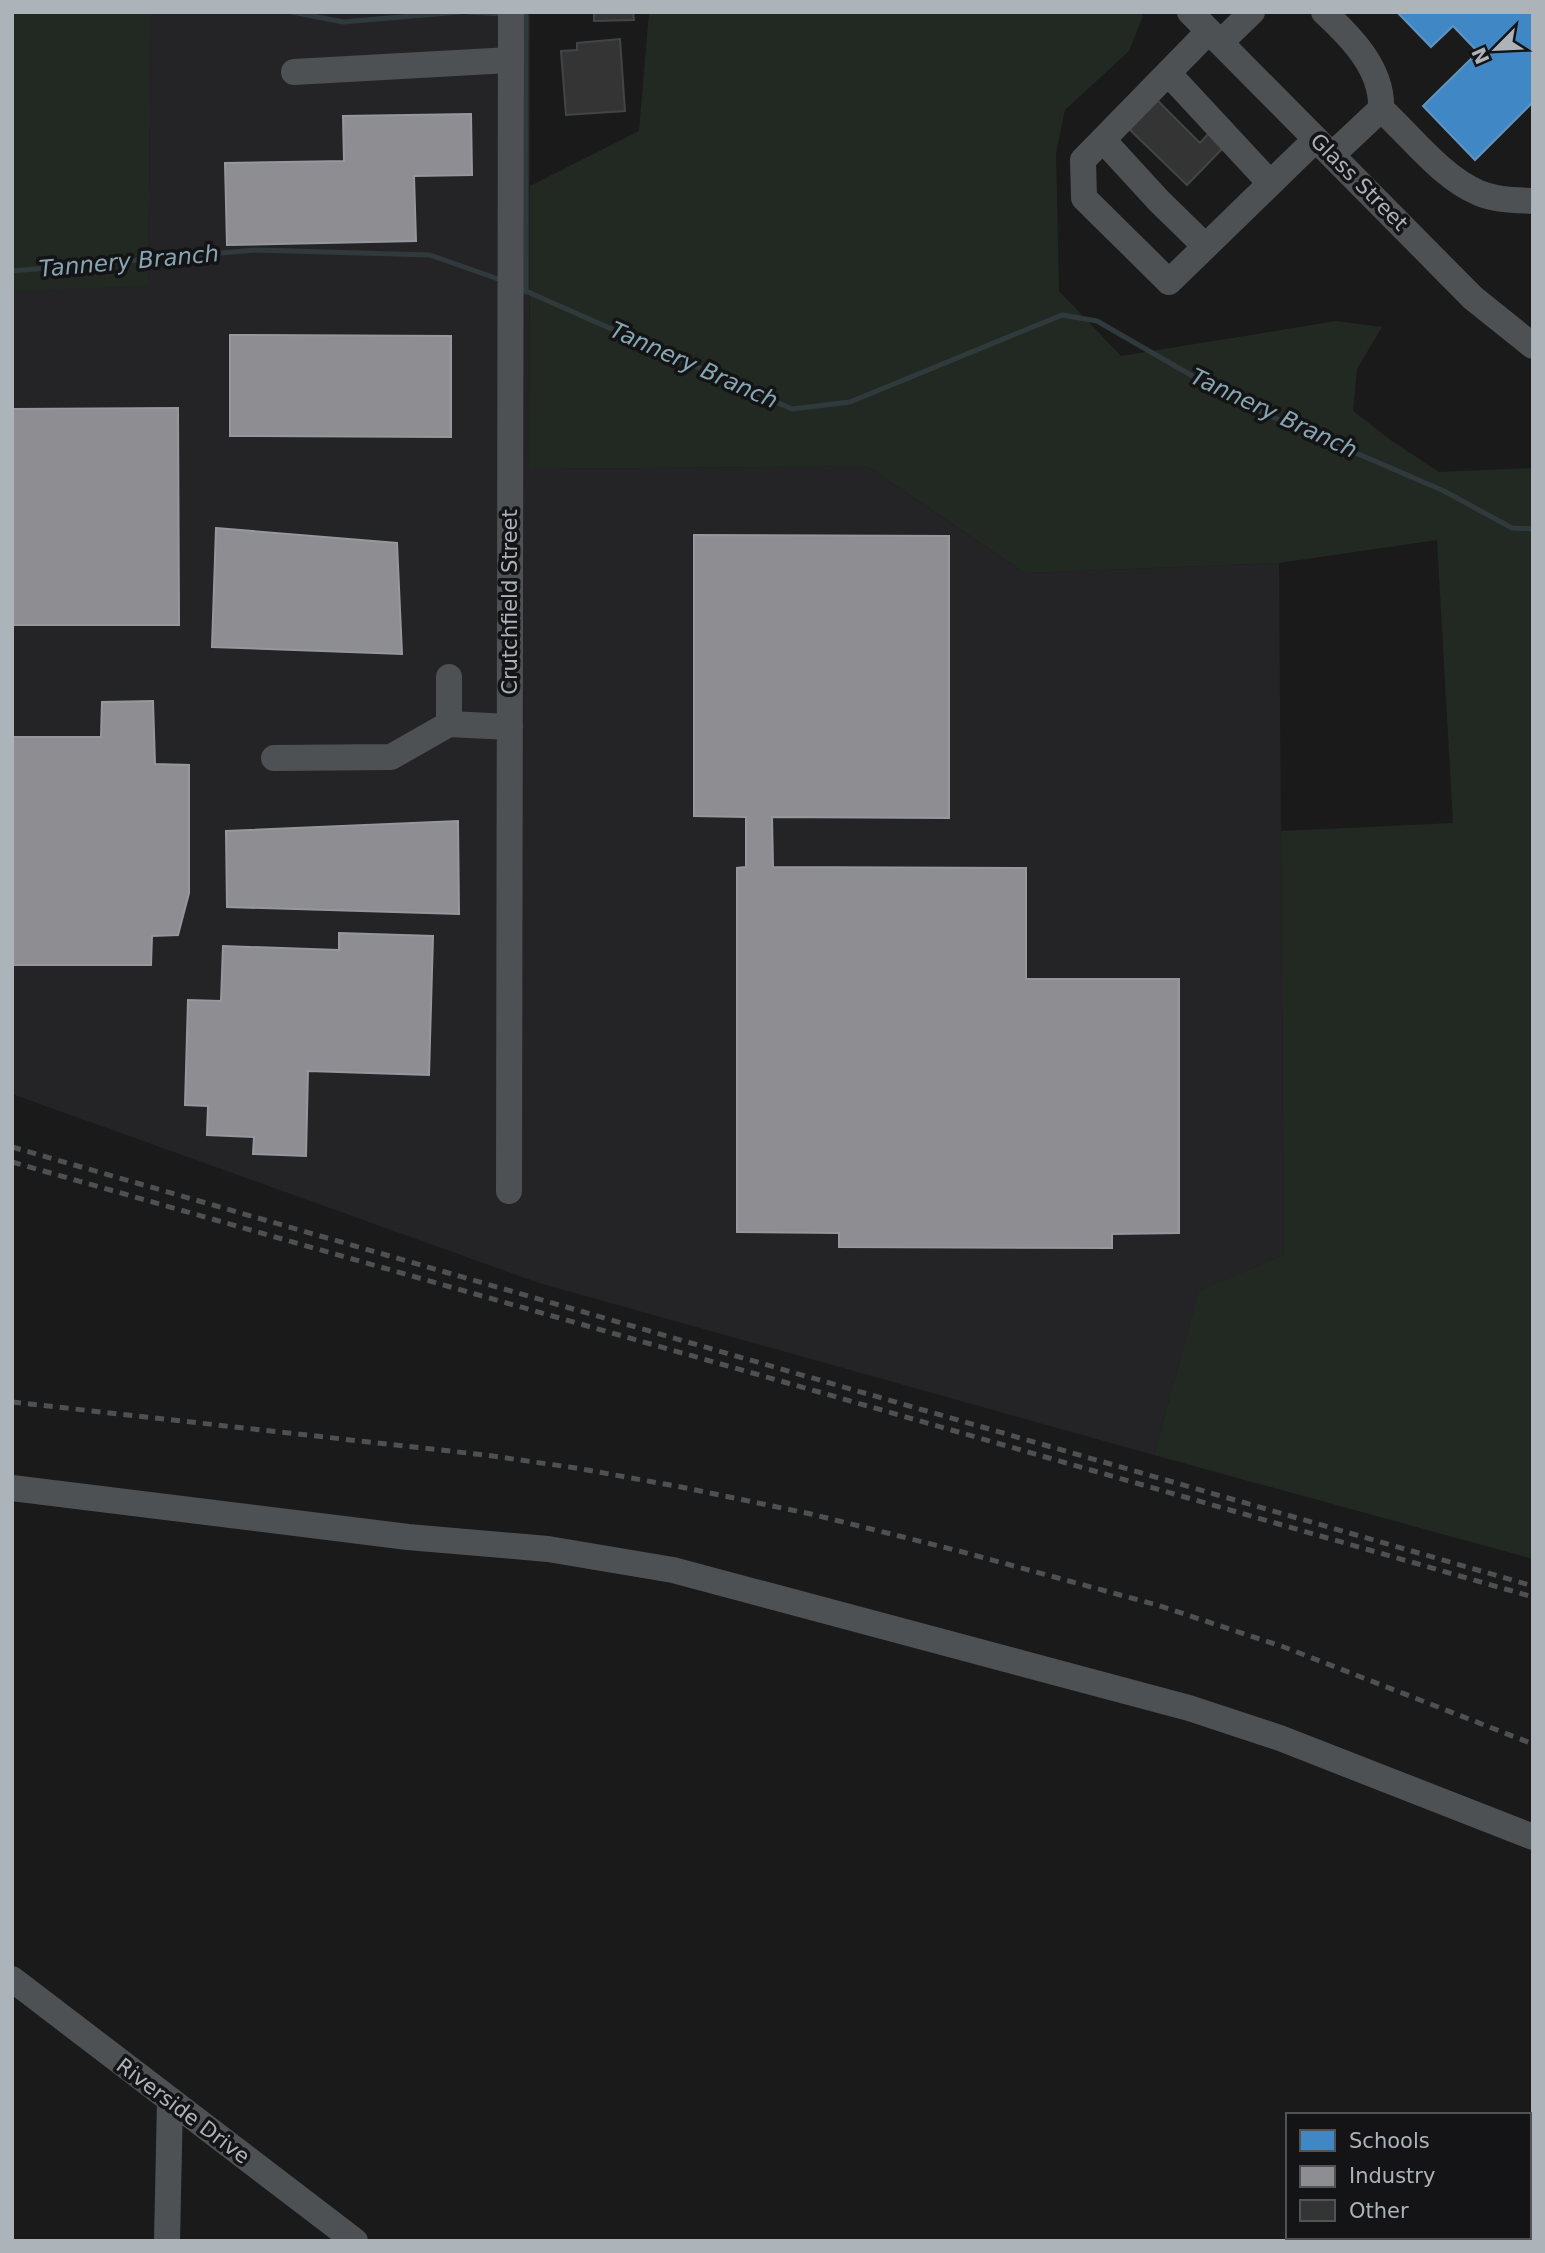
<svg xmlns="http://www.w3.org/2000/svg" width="1545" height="2253" font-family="'DejaVu Sans',sans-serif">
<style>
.built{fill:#242426}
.green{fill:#222922}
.schools{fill:#3f88c5;stroke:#6095c1;stroke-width:2}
.industry{fill:#8d8d92;stroke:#96989e;stroke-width:2}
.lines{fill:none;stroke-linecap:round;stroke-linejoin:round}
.stream{stroke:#303a3d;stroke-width:5}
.building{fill:#343435;stroke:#424546;stroke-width:2}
.minor{stroke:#4e5153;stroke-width:26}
.rail{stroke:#4e5052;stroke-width:5;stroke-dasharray:9 7;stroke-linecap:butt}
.labels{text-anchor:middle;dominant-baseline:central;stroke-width:7;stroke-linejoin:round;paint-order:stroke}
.street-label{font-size:21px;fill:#acb3b9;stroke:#141416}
.water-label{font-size:23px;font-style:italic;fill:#86a6b2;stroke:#141416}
</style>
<rect width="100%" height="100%" fill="#1a1a1a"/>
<path class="built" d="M151,12H530L529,469L867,466L1025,573L1279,563L1284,1255L1199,1292L1154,1455L539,1283L12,1094V291L148,285Z"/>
<path class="green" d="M12,12H151L148,286L12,291Z
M649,12H1140L1143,16L1129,51L1065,110L1056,153L1059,291L1121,356L1336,321L1382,327L1357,369L1353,411L1392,441L1439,472L1533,468V1559L1154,1455L1199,1291L1284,1255L1281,831L1453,823L1437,540L1279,563L1025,573L867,466L529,469L530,186L639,131Z"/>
<path class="schools" d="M1397,12H1533V102L1475,160L1423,106L1478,52L1453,26L1431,47Z"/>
<path class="industry" d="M471,114L472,175L414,176L416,241L227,245L225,163L344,161L343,116Z
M230,335L451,336V437L230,436Z
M178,408L179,625H12V409Z
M216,528L397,543L402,654L212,647Z
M694,535L949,536V818L772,817L773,867L1026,868V979H1179V1233L1112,1234V1248L839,1247V1233L737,1232V868L746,867V817L694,816Z
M153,701L155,764L189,765V893L178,935L152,936L151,965H12V737H101L102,702Z
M458,821L459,914L227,907L226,831Z
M339,933L433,936L429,1075L308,1071L306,1156L253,1154L254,1137L207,1135L208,1106L185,1105L188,1000L221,1001L223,946L339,950Z"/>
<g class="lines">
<path class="stream" d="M292,12L343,22L459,12
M468,12L503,14
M520,15L526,16V292
M12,271L256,250L430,255L501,280
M519,288L792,409L850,402L1062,315L1097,321L1236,401L1444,491L1512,528L1533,529"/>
</g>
<path class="building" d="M594,12H633L634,20L594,21Z
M620,39L625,111L566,115L561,51L577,50V43Z
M1156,99L1200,143L1210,132L1225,146L1187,185L1128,128Z"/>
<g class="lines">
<path class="minor" d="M1190,12L1473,298L1533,346
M1324,12C1351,37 1383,69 1381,109C1410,135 1442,178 1479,193C1495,200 1515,200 1533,201
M1209,31L1083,160L1084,198L1169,282L1316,139
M1221,42L1252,12
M294,72L511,60
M1168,73L1270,183
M1103,140L1159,201L1205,246
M1332,155L1381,109
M449,677V724L510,727
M274,758L391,757L449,724
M509,1191L511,12
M12,1488L408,1537L548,1549L673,1570L1189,1708L1280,1738L1533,1837
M12,1979L355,2241
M167,2241L170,2101"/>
<path class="rail" d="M12,1147L1533,1586
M12,1162L812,1390L1533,1597
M12,1402L485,1455L576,1468L681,1487L811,1514L959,1551L1157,1605L1284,1647L1533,1744"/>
</g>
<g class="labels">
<g class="street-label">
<text transform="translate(1359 182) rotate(45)">Glass Street</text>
<text transform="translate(510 602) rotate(-90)">Crutchfield Street</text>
<text transform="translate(183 2111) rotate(37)">Riverside Drive</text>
</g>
<g class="water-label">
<text transform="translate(129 261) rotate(-5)">Tannery Branch</text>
<text transform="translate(694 365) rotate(24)">Tannery Branch</text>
<text transform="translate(1274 413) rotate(25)">Tannery Branch</text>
</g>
</g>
<rect width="1545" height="2253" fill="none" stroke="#acb3b9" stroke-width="28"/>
<rect x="1286" y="2113" width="245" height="126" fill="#141416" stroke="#515457" stroke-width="2"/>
<rect x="1300" y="2130" width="35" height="21" fill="#3f88c5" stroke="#515457" stroke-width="2"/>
<text x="1349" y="2148" font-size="21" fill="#acb3b9">Schools</text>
<rect x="1300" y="2166" width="35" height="21" fill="#8d8d92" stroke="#515457" stroke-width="2"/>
<text x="1349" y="2183" font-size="21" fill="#acb3b9">Industry</text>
<rect x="1300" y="2200" width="35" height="21" fill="#343435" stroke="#515457" stroke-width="2"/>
<text x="1349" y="2218" font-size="21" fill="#acb3b9">Other</text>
<g transform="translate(1496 49) rotate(246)" stroke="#141416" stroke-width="5" paint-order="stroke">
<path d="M0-5L12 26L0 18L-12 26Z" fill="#acb3b9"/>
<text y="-10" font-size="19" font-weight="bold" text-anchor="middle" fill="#acb3b9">N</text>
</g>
</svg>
